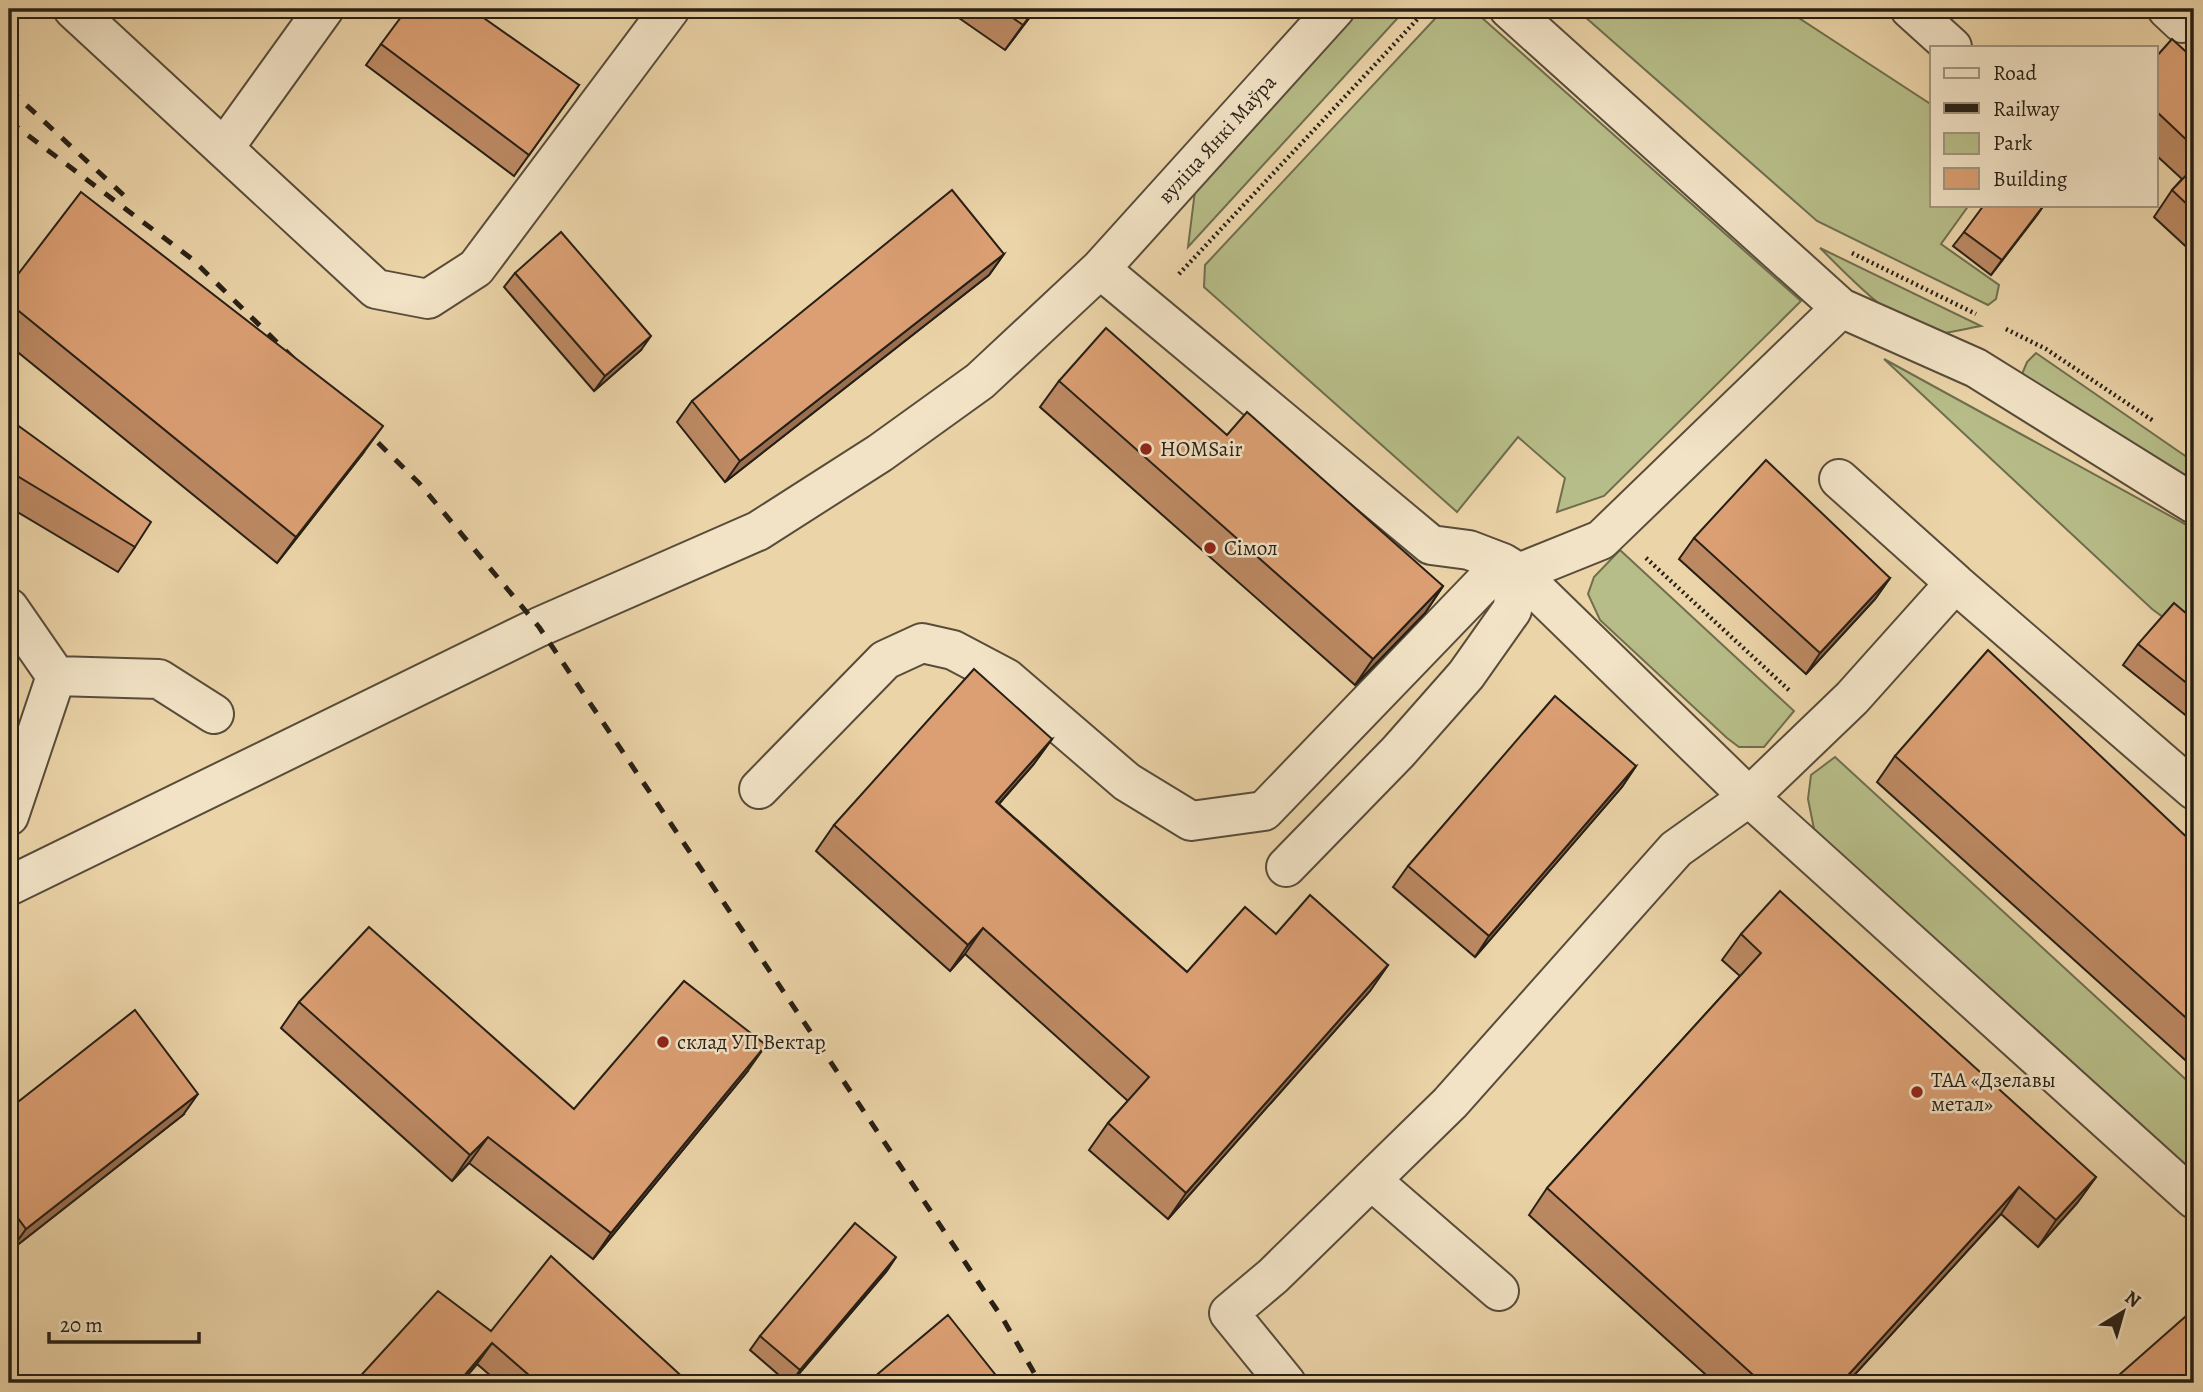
<svg xmlns="http://www.w3.org/2000/svg" width="2203" height="1392" font-family="Alegreya,serif">
<style>
.green{fill:#b7bd88;stroke:#6f6e4e;stroke-width:2}
.lines{fill:none;stroke-linecap:round;stroke-linejoin:round}
.minor-casing{stroke:#584c3a;stroke-width:42}
.path{stroke:#271f15;stroke-width:4.5;stroke-dasharray:2 3.5;stroke-linecap:butt}
.minor{stroke:#f2e3c6;stroke-width:38}
.rail{stroke:#271f15;stroke-width:5;stroke-dasharray:12 12;stroke-linecap:butt}
.wall{fill:#bc8963;stroke:#271f15;stroke-width:2}
.shaded-wall{fill:#996f50;stroke:#271f15;stroke-width:2}
.building{fill:#db9f73;stroke:#271f15;stroke-width:2}
.poi-dot{fill:#8f2418;stroke:#f2e3c6;stroke-width:2.5}
.labels{text-anchor:middle;dominant-baseline:central;stroke-width:5;stroke-linejoin:round;paint-order:stroke}
.street-label{font-size:21px;fill:#271f15;stroke:#f2e3c6}
.poi-label{font-size:21px;fill:#271f15;stroke:#f2e3c6;text-anchor:start}
</style>
<rect width="100%" height="100%" fill="#ebd4a8"/>
<filter id="stains"><feTurbulence type="fractalNoise" baseFrequency=".00286" numOctaves="4"/><feColorMatrix values="0 0 0 0 .2 0 0 0 0 .09 0 0 0 0 .02 0 0 0 .5 -.17"/></filter>
<radialGradient id="worn" r=".72"><stop offset=".6" stop-color="#630" stop-opacity="0"/><stop offset="1" stop-color="#630" stop-opacity=".3"/></radialGradient>
<path class="green" d="M1348,9H1406L1188,247L1197,175Z
M1444,9H1472L1801,301L1604,496L1557,512L1565,478L1518,437L1457,512L1204,287L1205,265Z
M1576,9H1785L1932,105V205H1969L1941,244L1999,285L1996,299L1988,305L1817,221Z
M1820,248L1981,326C1969,328 1956,332 1943,333C1900,334 1849,276 1820,248Z
M2036,353L2194,462V481L2046,398L2022,374L2027,362Z
M1884,359L2194,529V640L2152,609Z
M1620,550L1794,711L1764,747H1739L1727,738L1600,620L1588,594L1594,577Z
M1835,757L2194,1087V1187L1814,829L1808,799L1811,775Z"/>
<g class="lines">
<defs>
<path id="minor" d="M73,9L376,289L428,299L476,268L670,9
M1509,9L1841,308L1976,368L2194,504
M1910,9L1952,47
M2167,9L2182,23L2194,11
M224,148L324,9
M1100,269L1431,545L1469,550L1503,563
M1839,479L1955,583
M1519,573L1749,797L2194,1199
M9,608L56,676
M759,789L885,660L922,643L953,650L1006,678L1127,782L1191,821L1264,811L1503,563L1519,573L1601,540L1841,308
M9,816L56,676L159,679L214,714
M1286,867L1398,752L1466,675L1512,610L1519,573
M9,886L539,627L758,531L880,453L980,381L1100,269L1335,9
M1371,1180L1499,1291
M1286,1383L1229,1313L1273,1276L1450,1103L1676,849L1749,797L1852,698L1955,583L2194,790"/>
</defs>
<use href="#minor" class="minor-casing"/>
<path class="path" d="M1852,253L1976,314
M1179,274L1427,9
M2006,329L2046,349L2155,422
M1646,558L1791,692"/>
<use href="#minor" class="minor"/>
<path class="rail" d="M9,89L130,201
M9,121L192,259L297,362
M361,426L419,483L539,627L1003,1319L1040,1383"/>
</g>
<path class="wall" d="M946,9H1036L1005,50Z
M381,44L579,85L514,176L366,65Z
M2156,57L2194,59V254L2154,217L2172,190L2182,179L2156,155Z
M2044,205L1991,275L1953,246L1964,232Z
M1004,254L989,275L725,482L677,422L692,401Z
M515,273L641,350L594,391L504,287Z
M9,286L364,452L277,563L9,345Z
M1059,381L1227,435L1443,586L1425,613L1355,685L1040,407Z
M9,419L135,547L118,572L9,507Z
M1694,538L1890,578L1875,599L1806,674L1679,559Z
M2194,620V722L2123,665L2138,644Z
M1052,739L1033,765L999,804L1187,972L1276,934L1388,965L1370,991L1168,1219L1089,1150L1108,1123L1128,1101L965,954L950,971L816,851L834,825Z
M1895,756L2194,844V1068L1877,782Z
M1636,766L1622,787L1475,957L1393,887L1408,866Z
M1741,934L2096,1177L2077,1203L2038,1247L2001,1214L1847,1383H1715L1529,1215L1547,1188L1740,976L1722,960Z
M299,1002L574,1109L747,1072L593,1259L469,1163L452,1181L281,1028Z
M9,1109L183,1115L11,1250L9,1247Z
M896,1257L886,1272L791,1383H788L750,1350L760,1336Z
M491,1331L689,1383H499L477,1364L461,1383H354Z"/>
<path class="shaded-wall" d="M1035,9H1036L1005,50L1023,25Z
M2044,205L2038,214L1991,275L2002,260Z
M1004,254L989,275L725,482L740,461Z
M651,336L641,350L594,391L605,376Z
M383,426L364,452L277,563L296,537Z
M1890,578L1875,599L1806,674L1820,653Z
M1443,586L1425,613L1355,685L1373,659Z
M1052,739L1033,765L977,828L996,802Z
M1636,766L1622,787L1475,957L1489,936Z
M983,928L965,954L950,971L968,945Z
M1388,965L1370,991L1168,1219L1186,1193Z
M766,1045L747,1072L593,1259L611,1233Z
M198,1094L183,1115L11,1250L26,1229Z
M488,1137L469,1163L452,1181L470,1155Z
M2096,1177L2077,1203L2038,1247L2056,1220Z
M2019,1187L2001,1214L1847,1383H1841Z
M896,1257L886,1272L791,1383L800,1370Z
M492,1343L477,1364L461,1383H458Z"/>
<path class="building" d="M407,9H471L579,85L529,155L381,44Z
M1000,9H1035L1023,25Z
M2172,39L2194,59V147L2156,111V57Z
M2194,167V211L2172,190Z
M952,190L1004,254L740,461L692,401Z
M81,192L383,426L296,537L9,303V286Z
M1984,205H2044L2002,260L1964,232Z
M561,232L651,336L605,376L515,273Z
M1106,328L1227,435L1247,412L1443,586L1373,659L1059,381Z
M9,419L151,522L135,547L9,471Z
M1766,460L1890,578L1820,653L1694,538Z
M2174,603L2194,620V689L2138,644Z
M1988,650L2194,844V1025L1895,756Z
M974,669L1052,739L996,802L1187,972L1245,907L1276,934L1310,895L1388,965L1186,1193L1108,1123L1149,1077L983,928L968,945L834,825Z
M1555,696L1636,766L1489,936L1408,866Z
M1780,891L2096,1177L2056,1220L2019,1187L1841,1383H1762L1547,1188L1761,953L1741,934Z
M369,927L574,1109L684,981L766,1045L611,1233L488,1137L470,1155L299,1002Z
M135,1010L198,1094L26,1229L9,1206V1109Z
M855,1223L896,1257L800,1370L760,1336Z
M551,1256L689,1383H538L492,1343L458,1383H354L438,1291L491,1331Z
M2194,1309V1383H2110Z
M948,1315L1002,1383H867Z"/>
<g class="poi-dot">
<circle cx="1146" cy="449" r="7"/>
<circle cx="1210" cy="548" r="7"/>
<circle cx="663" cy="1042" r="7"/>
<circle cx="1917" cy="1092" r="7"/>
</g>
<g class="labels">
<g class="street-label">
<text transform="translate(1217 139) rotate(-48)">вуліца Янкі Маўра</text>
</g>
<g class="poi-label">
<text x="1160" y="449">HOMSair</text>
<text x="1224" y="548">Сімол</text>
<text x="677" y="1042">склад УП Вектар</text>
<text x="1931" y="1080">ТАА «Дзелавы<tspan x="1931" dy="24">метал»</tspan></text>
</g>
</g>
<rect width="2203" height="1392" fill="none" stroke="#ebd4a8" stroke-width="35"/>
<rect x="10" y="10" width="2182" height="1371" fill="none" stroke="#271f15" stroke-width="3.5"/>
<rect x="18" y="18" width="2168" height="1357" fill="none" stroke="#271f15" stroke-width="2"/>
<rect x="1930" y="46" width="228" height="161" fill="#f2e3c6" stroke="#a1957f" stroke-width="2"/>
<rect x="1944" y="68" width="35" height="10" fill="#f2e3c6" stroke="#a1957f" stroke-width="2"/>
<text x="1993" y="80" font-size="21" fill="#271f15">Road</text>
<rect x="1944" y="103" width="35" height="10" fill="#271f15" stroke="#a1957f" stroke-width="2"/>
<text x="1993" y="116" font-size="21" fill="#271f15">Railway</text>
<rect x="1944" y="133" width="35" height="21" fill="#b7bd88" stroke="#a1957f" stroke-width="2"/>
<text x="1993" y="150" font-size="21" fill="#271f15">Park</text>
<rect x="1944" y="168" width="35" height="21" fill="#db9f73" stroke="#a1957f" stroke-width="2"/>
<text x="1993" y="186" font-size="21" fill="#271f15">Building</text>
<g transform="translate(2123 1312) rotate(37)" stroke="#f2e3c6" stroke-width="5" paint-order="stroke">
<path d="M0-5L12 26L0 18L-12 26Z" fill="#271f15"/>
<text y="-10" font-size="19" font-weight="bold" text-anchor="middle" fill="#271f15">N</text>
</g>
<path d="M49 1332v10h150v-10" fill="none" stroke="#271f15" stroke-width="3.5"/>
<text x="60" y="1332" font-size="21" fill="#271f15" stroke="#f2e3c6" stroke-width="5" paint-order="stroke">20 m</text>
<rect width="100%" height="100%" filter="url(#stains)"/>
<rect width="100%" height="100%" fill="url(#worn)"/>
</svg>
